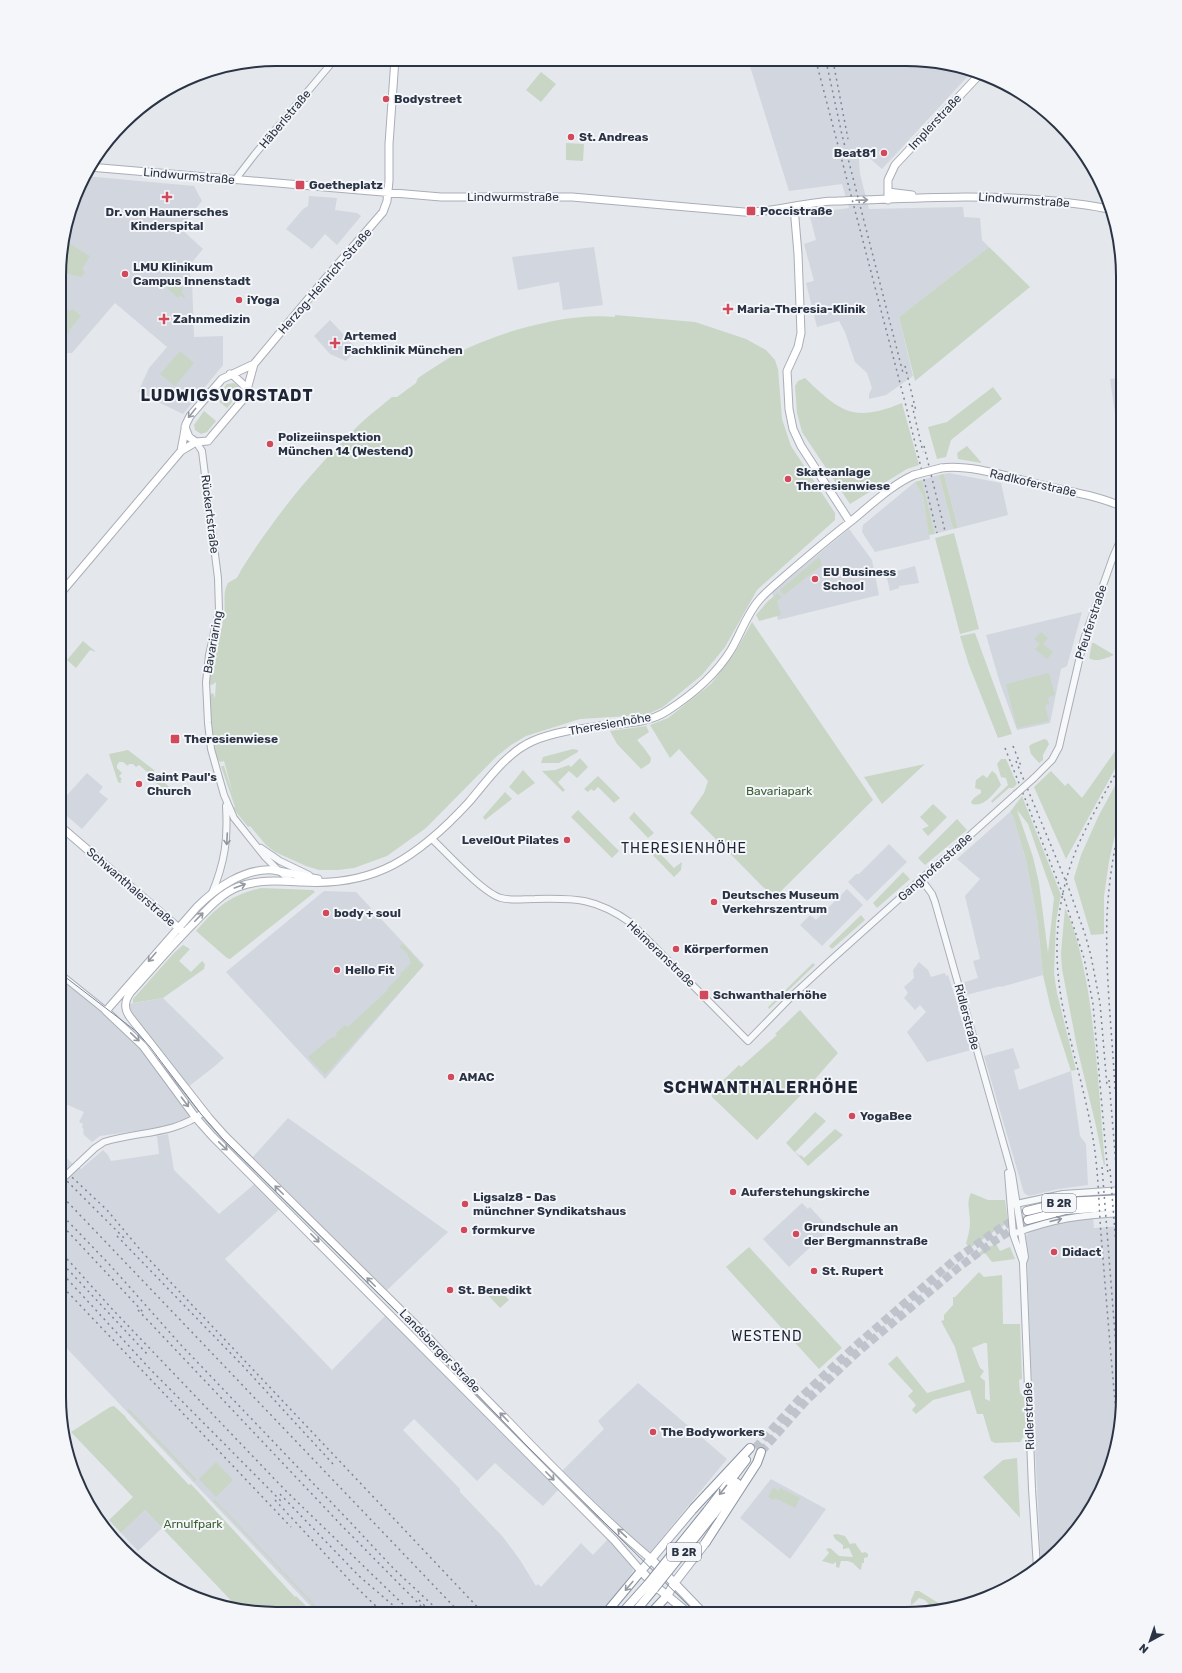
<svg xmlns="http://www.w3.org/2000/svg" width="1182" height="1673" font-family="Rubik,sans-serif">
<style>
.built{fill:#d2d6de}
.green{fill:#c9d6c5;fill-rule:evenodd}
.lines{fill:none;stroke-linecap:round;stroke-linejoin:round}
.trunk-tunnel{stroke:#bfc3cb;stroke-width:8;stroke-dasharray:8 4;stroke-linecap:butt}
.tertiary-casing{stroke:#a9aeb7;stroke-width:8}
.secondary-casing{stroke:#a9aeb7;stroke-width:9}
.primary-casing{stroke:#a3abb8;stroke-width:10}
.trunk-casing{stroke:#8b94a3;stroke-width:10}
.tertiary{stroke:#f7f8fa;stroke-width:6}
.secondary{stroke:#fff;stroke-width:7}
.primary{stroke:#fff;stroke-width:8}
.trunk{stroke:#fff;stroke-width:8}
.tram{stroke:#7d8696;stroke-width:1}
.rail{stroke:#7d8696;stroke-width:1.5;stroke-dasharray:2 4;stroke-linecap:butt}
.tertiary-bridge-casing{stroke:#a9aeb7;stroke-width:8;stroke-linecap:butt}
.secondary-bridge-casing{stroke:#a9aeb7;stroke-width:9;stroke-linecap:butt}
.trunk-bridge-casing{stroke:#8b94a3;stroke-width:10;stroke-linecap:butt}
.tertiary-bridge{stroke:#f7f8fa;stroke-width:6}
.secondary-bridge{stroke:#fff;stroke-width:7}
.trunk-bridge{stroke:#fff;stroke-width:8}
.oneway{stroke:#959aa2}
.oneway2{stroke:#9196a0}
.poi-dot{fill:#d1495b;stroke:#f4f6f9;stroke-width:1.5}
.labels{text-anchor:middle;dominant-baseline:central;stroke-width:4;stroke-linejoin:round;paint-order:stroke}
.shield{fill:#f4f6f9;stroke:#676e7b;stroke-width:1}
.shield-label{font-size:11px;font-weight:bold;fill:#2b3445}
.poi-label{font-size:12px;font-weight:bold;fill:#2b3445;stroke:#f4f6f9;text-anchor:start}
.street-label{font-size:12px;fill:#2b3445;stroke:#f4f6f9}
.park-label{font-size:12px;fill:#3f6138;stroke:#f4f6f9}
.quarter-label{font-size:14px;letter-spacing:1px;fill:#1d2536;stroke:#f4f6f9}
.district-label{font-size:16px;font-weight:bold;letter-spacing:1px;fill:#1d2536;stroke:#f4f6f9}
.rim{fill:none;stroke:#2b3445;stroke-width:2}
</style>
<rect width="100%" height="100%" fill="#e4e7ec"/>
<path class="built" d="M748,60L935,61L963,68L968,76L882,169L858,148L860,174L869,209L963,207L964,217L980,218L982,240L989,247L899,317L913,376L886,395L869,399V394L872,388L867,373L855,362L845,332L839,321L817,327L806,283L814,281L804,244L816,240L810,217L817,215V212L849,208L842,184L789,191Z
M85,176L194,186L202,201L180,228L203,249L188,267L192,281L194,337L223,336V365L183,414L138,392L149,368L167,347L115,303L72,353H61V247Z
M309,196L337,198L335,210L357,213L361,216L337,245L325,234L312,249L286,229L303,209L308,206Z
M594,247L603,305L563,310L559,282L518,290L512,257Z
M330,320L357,349L346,361L330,354L314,336Z
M1123,377V426L1117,427L1110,379Z
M949,473L1001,483L1008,515L958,528L944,474Z
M939,475L953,529L935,534L922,480Z
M915,482L923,496L930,539L875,552L862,532L863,525Z
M849,529L872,560L879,595L778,620L772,592Z
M915,566L919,583L899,586V588L890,591L886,574Z
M1082,612L1067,666L1061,669L1050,723L1017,730L1000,683L986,635Z
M87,773L103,787L99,792L108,799L82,829L67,816L64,819L60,816V803Z
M1010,812L1013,816L1026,860L1037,918L1043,975L1001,987V986L966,995L962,983L978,978L973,961L980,959L965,896L980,879L957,859Z
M889,844L907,862L867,901L848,882L856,874H859Z
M847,889L863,905L822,946L800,925L810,915L816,920Z
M324,891L356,892L424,965L325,1079L226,972Z
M919,962L928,970L931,977L945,973L946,976L948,975L958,1006V1011L959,1012L966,1034V1038L968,1039L971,1050L927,1062L907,1032L926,1012L920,1005L915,1010L904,998L908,993L904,987L914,978L913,970Z
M60,978L99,1009L138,1044L191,1114L188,1119L164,1127L100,1136L92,1142L84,1135L83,1131L84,1130L82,1127L83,1124L79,1122L84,1112L61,1102L59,1103Z
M163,998L224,1058L215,1066L188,1087L129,1011V1004Z
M1013,1048L1020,1068L1014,1070L1019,1090L1071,1071L1080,1136L1086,1144L1088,1185L1058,1189L1029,1196L1024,1193L984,1056Z
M288,1118L448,1232L385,1292L251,1159Z
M168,1134L174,1170L219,1214L257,1182L282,1207L225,1259L332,1370L387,1314L560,1488L543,1506L495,1463L477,1481L414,1419L403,1430L460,1489V1492L503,1537L520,1560L536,1586L538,1584L541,1587L581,1543L593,1555L608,1539L632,1564L633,1571L630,1576L600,1613L316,1612L59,1340V1151L72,1163L81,1169L103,1150L108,1155L111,1161L159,1154L157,1136Z
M802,1203L808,1209L810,1207L830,1229L789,1267L763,1239Z
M1093,1218L1094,1228L1123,1226V1411L1111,1467L1086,1518L1049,1560L1041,1565L1030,1348L1027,1250L1026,1236L1030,1231L1062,1222Z
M638,1383L727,1459L646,1557L559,1474L604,1429L598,1421Z
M771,1479L826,1509L790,1559L740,1518Z
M145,1510L162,1528L138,1551L121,1533Z"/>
<path class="green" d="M541,72L556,84L541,102L526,90Z
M566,143L584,144L583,161L566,160Z
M63,240L90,256L82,269L85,272L81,277L61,272V247Z
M989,247L1030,287L915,381L899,317Z
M174,280L184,289L181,292L185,296L184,298L180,295L178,298L167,288Z
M64,309H67L70,311L73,309L81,316L69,330V334L61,329V310Z
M615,315L695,322L746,339L766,350L775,360L778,369L782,419L791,446L835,513V520L757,590L725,647L702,675L663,707L646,715L580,719L526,736L511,745L496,757L426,828L387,856L354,868L338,870H319L306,866L275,852L266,845L250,826L248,827L233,808L235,807L221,766H224L233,794L224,761L220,762C211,754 211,710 210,698L211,694L213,693L215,698L216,682L212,685L209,684V682C211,658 220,637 224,614C226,603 222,593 228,583C237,577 236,581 241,570C274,518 310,473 353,431C365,418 379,408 392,397H397L416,383L418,378C430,370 442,362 454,355C497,332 567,312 615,317Z
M180,351L194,363L175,386L160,374Z
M805,378C840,412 854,423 902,403L919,465L907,469L850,504L802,432L797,413L795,386L798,381Z
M234,383L239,387V393L227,408L215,398L227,384Z
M993,387L1002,399L951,440L946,457L937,459L928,427L947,422Z
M204,411L216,421L207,432L201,434L195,430L194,425Z
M967,446L981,462V463L958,459L957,453Z
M944,474L958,528L953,529L939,475Z
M922,480L935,534L929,535L923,496L915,482Z
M954,533L979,629L960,634L935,538Z
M819,557L822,565L784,595L780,590Z
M778,593L782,597L777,601L781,615L759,621L756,615L768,601Z
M752,622L873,800L774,898L690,813L704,793L708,781L679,749L670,758L650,725L668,718L711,684L734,654Z
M1041,632L1048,638L1043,644L1053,652L1047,659L1035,649L1040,644L1034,639Z
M975,633L1012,734L998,738L969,665L960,636Z
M83,641L96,652L90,650L76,668L67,660Z
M1092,643H1094L1114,655C1106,658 1097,663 1089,658Z
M1049,673L1055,695L1048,697L1049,704L1045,705L1049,721L1017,728L1006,684Z
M646,726L649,732L637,740L644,748L651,758L650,763L641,769L617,744L610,731Z
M1044,739L1047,740L1049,744L1043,755V760L1039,763L1031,754L1029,746L1032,744Z
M1123,740V754L1066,859L1034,787L1051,771L1065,786L1068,783L1082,798Z
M573,749L578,750V752L559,763H541L543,757Z
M128,750L154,770L155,773L172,790L165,798L162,794L165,792V790L149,777L151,775L139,765L136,767L133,764H129L128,766L123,762H119L117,765V768L122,773L119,776L122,779L120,781L122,782L120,783L118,782L109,754Z
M580,758L588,767L577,778L569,771L558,782L565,790L563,792L542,771L555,770L569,765L571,767Z
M1001,759H1006L1017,784L1013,788H1009L992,803L991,801L1008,785L1006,778L1001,777L997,764Z
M925,764L882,804L864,777Z
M523,770L535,783L518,795L509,787Z
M992,771L996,774L1001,785C994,793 985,807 972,804L971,802L974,798L981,793V790L975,788L976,780L983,775L987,778Z
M1123,771V801L1109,861L1104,896V934L1091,935L1074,878L1081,855L1099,815Z
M598,776L620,798L614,803L598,787L594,791L591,789L588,792L584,789Z
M505,792L512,799L485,820L483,817Z
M1022,796L1061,895L1056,921L1054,974L1057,993L1076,1070L1071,1071L1051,1009L1043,975L1037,918L1026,860L1013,816L1010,812ZM1017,810L1028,824L1054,898L1048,953L1039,883L1033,857Z
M933,804L947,817L928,836L922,829L929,826L920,817Z
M578,810L619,851L612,858L571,817Z
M634,812L654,833L648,838L629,818Z
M957,819L967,830L925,865L918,858Z
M649,842L674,868L682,862L681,870L674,877L644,846Z
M903,872L910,879L877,908L873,903Z
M261,888L313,890L315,892L230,959L227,958L196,931C218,906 229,896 261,888Z
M1121,902H1123V1042L1121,1019Z
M1065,908C1077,933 1083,963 1088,991C1097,1048 1100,1107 1105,1164L1104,1166L1096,1126L1077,1047L1062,969L1061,953Z
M861,915L865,920L832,949L829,946Z
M402,944L407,948L423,966L325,1075L308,1057L332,1037L334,1038L337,1035L336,1033L345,1025L348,1027L388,990L387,989L401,975L400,974L411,963L407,953L399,947Z
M183,945L190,949L179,961L191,972L202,961L205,964L204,969L163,998L133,1003V999L174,953Z
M813,963L815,965L769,1009L768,1007Z
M800,1010L838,1053L800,1096L757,1140L712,1097L711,1092L739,1065L741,1067L777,1035L775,1034Z
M815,1112L826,1121L795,1152L800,1156L801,1155L804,1158L835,1129L843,1135L808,1166L786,1143Z
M971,1193L988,1200H1005L1008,1223C994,1230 985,1239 971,1247L966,1244C968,1236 970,1230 970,1222C970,1212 966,1202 971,1193Z
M996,1244L1000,1251L1010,1247L1015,1259L992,1262L985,1253L976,1258L974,1256L986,1248Z
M749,1247L842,1348L819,1369L726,1267Z
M979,1272L984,1277L1002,1275L1003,1324H1020L1022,1379L1019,1380L1020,1393L1024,1397C1025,1411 1030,1431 1020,1442L995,1443L991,1441L983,1414H977L970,1390L933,1400L916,1414L912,1410L916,1405L908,1396L913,1391L888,1364L897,1356L927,1393L965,1382L955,1347L941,1321L944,1320V1315L953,1305V1297H955ZM984,1343H987L990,1401L985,1399V1381L980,1377L984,1371L980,1368L972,1348Z
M496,1286L509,1300L500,1308L487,1294Z
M114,1406L126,1417V1418L189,1485L191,1484L295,1597L296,1596L312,1612H248L240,1610L145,1510L121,1533L109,1520L133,1497L71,1432L110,1407Z
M129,1409L196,1479L194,1482L193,1479L128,1411H126Z
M1017,1458L1020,1518L983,1477L1003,1460Z
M216,1462L233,1480L216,1497L199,1479Z
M773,1488L779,1491L780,1488L800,1498L795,1508L775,1498L774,1500L768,1497Z
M215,1500L315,1605L313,1607L311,1605L312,1604L216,1503L213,1502Z
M837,1534L845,1536L850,1544L855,1543L862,1553L865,1552L868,1554V1557L864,1558V1563H862L861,1570L859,1569L853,1563L848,1561H841L839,1568L836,1567V1562L833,1564L822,1561L829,1553L826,1549L830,1548L839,1556L853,1557L849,1548L843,1549V1545L835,1539L833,1535Z
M915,1591H919L940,1604L943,1609L934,1610L925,1600L919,1598L913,1604L911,1605V1600Z"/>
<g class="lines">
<path class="trunk-tunnel" d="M755,1448L802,1396L854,1347L953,1261L991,1234L1027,1211
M761,1452L807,1400L858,1352L958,1268L996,1240L1028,1220"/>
<defs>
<path id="tertiary" d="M235,180L255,154L335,59
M196,442L202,451L218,578L219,611L209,655L206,682L208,723L211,749L224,795L234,818L265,857L279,871L293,882
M1034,778L1052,760L1059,747L1084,639L1113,557L1123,534
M432,839C447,853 483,893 501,898C512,901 524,899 535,899C576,898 596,898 631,923L748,1041L793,995L831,960L1016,794
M261,848L280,861L309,875
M921,879L932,894L935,902L1012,1174L1025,1257L1023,1263L1024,1288L1032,1489L1037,1568
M212,893C225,862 228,839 226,806
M60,974L106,1011
M77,1165L95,1148L104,1142C139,1131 174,1135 204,1112
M1008,1173L1013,1234L1023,1262
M1011,1205L1063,1194L1123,1190
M1013,1234C1052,1219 1081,1215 1123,1213"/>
<path id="secondary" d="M89,167L441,197H572L744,212C775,213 806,201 837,201C910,198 982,194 1055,201C1074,204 1093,205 1112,210
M888,192L912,195
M888,200V180L895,165L981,73
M794,207L798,254L801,333L798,347L787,371L789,409L793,429L801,446L850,522
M230,374L234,376L248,389
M185,427L189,437L196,442L208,441L212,436L245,397L254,364L320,285L383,212L387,201L389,181V144L395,59
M181,451L186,424L190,416L222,379L254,364
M941,468C974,464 1014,479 1046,486C1072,492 1099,496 1123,507
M60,594L181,451L196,442
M60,826L181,930
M318,879C303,877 288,872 273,870C244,868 216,888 197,907L106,1011L143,1046L196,1118L212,1136L614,1540L641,1571
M651,1559C601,1517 554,1469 509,1422C481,1394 453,1366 427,1336L225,1136L209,1118L130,1017C124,1009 124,1002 130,993C151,970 171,946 193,924C207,910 220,894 238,887C259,879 281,881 302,882C333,884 366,879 393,865C423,849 447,826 469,802C487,781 507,752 533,741C554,732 578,729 600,726C623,723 647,724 667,711C692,695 715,676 731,650C741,633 747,613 760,599C768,590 777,583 786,575C807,557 828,539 850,522C870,506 891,485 914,475"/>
<path id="primary" d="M651,1559L703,1613
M667,1596L675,1582L706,1542
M688,1613L659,1589L641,1571L694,1508"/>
<path id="trunk" d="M1027,1211L1064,1202L1123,1199
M1028,1220L1066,1210L1123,1206
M694,1508L750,1448
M707,1511L746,1460
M713,1515L737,1483
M706,1542L757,1463L761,1452
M606,1613L641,1571
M622,1613L648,1584
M634,1613L654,1589
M651,1613L667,1596"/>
</defs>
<use href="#tertiary" class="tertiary-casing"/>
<use href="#secondary" class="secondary-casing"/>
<use href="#primary" class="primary-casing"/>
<use href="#trunk" class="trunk-casing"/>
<use href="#tertiary" class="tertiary"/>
<use href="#secondary" class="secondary"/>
<use href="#primary" class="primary"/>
<use href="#trunk" class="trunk"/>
<path class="tram" d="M60,973L137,1032L150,1047L201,1114L222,1138L411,1326L526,1445L696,1613"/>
<path class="rail" d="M816,61L906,406L937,533
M826,61L842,135L903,373
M833,61L848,139
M905,366L916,411
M912,405L923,452
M924,446L945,531
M1013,746L1021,766
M1005,748L1062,892L1084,958L1093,1004L1108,1175
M1016,761L1069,889L1085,934L1091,956L1100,1003L1107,1086
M1109,1080L1117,1177
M1115,1089C1112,1031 1105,973 1107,915C1109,880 1114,846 1123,812
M59,1165L107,1210L143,1253L483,1613
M1102,1167L1117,1360
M1110,1169L1123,1333
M1120,1171L1123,1208
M63,1177L124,1238
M59,1193L460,1613
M59,1212L109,1264L181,1345L351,1523L394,1569L441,1613
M59,1222L144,1313
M117,1236L243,1366L334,1465
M59,1250L114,1311L285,1490L412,1613
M59,1260L149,1356
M59,1270L151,1370L282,1502
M59,1283L291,1527
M138,1310L345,1529L421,1606
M1121,1352L1123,1370
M1118,1433C1112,1371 1107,1308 1102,1246C1099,1215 1099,1183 1095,1152C1089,1106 1075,1062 1065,1017C1051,957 1055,897 1080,841C1093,813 1108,787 1123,761
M280,1494L359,1576L402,1613
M275,1500L353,1584L383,1613
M419,1600L432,1613"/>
<defs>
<path id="tertiary-bridge" d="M1016,794L1034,778
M59,1182L77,1165"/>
<path id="secondary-bridge" d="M914,475L941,468"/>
<path id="trunk-bridge" d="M648,1584L707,1511
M654,1589L713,1515"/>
</defs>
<use href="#tertiary-bridge" class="tertiary-bridge-casing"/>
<use href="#secondary-bridge" class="secondary-bridge-casing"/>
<use href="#trunk-bridge" class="trunk-bridge-casing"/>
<use href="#tertiary-bridge" class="tertiary-bridge"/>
<use href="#secondary-bridge" class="secondary-bridge"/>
<use href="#trunk-bridge" class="trunk-bridge"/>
</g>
<defs><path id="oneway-shaft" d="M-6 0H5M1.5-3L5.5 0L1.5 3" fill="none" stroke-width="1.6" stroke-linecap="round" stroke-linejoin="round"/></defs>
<g class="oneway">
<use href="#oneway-shaft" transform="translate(862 200) rotate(-2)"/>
<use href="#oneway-shaft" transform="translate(192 413) rotate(129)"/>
<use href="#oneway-shaft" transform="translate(240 886) rotate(-20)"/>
<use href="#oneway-shaft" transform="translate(199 917) rotate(-46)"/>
<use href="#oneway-shaft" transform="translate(152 957) rotate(131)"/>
<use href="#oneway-shaft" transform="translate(135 1037) rotate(44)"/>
<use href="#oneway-shaft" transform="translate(185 1102) rotate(53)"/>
<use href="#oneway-shaft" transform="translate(223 1146) rotate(44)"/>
<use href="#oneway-shaft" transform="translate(279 1190) rotate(-135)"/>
<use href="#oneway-shaft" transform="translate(315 1238) rotate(45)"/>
<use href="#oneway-shaft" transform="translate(371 1282) rotate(-135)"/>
<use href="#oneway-shaft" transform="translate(504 1417) rotate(-134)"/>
<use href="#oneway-shaft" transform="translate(550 1476) rotate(45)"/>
<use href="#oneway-shaft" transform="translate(723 1490) rotate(128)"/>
<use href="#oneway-shaft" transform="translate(622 1533) rotate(-137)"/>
<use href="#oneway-shaft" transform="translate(629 1586) rotate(130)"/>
</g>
<g class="oneway2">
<use href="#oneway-shaft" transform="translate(227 839) rotate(93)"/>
<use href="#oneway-shaft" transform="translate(1056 1220) rotate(-14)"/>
</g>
<g class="poi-dot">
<circle cx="386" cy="99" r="4"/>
<circle cx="571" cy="137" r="4"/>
<circle cx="884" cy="153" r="4"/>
<rect x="295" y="180" width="10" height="10" rx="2"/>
<path d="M165 191h4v4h4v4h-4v4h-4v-4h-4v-4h4z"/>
<rect x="746" y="206" width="10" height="10" rx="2"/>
<circle cx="125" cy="274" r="4"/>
<circle cx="239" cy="300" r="4"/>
<path d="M726 303h4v4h4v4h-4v4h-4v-4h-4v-4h4z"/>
<path d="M162 313h4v4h4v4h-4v4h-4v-4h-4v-4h4z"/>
<path d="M333 337h4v4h4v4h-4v4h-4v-4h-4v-4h4z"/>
<circle cx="270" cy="444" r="4"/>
<circle cx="788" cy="479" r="4"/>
<circle cx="815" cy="579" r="4"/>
<rect x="170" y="734" width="10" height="10" rx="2"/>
<circle cx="139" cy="784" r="4"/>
<circle cx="567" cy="840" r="4"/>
<circle cx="714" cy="902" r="4"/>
<circle cx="326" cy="913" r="4"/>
<circle cx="676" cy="949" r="4"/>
<circle cx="337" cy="970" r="4"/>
<rect x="699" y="990" width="10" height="10" rx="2"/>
<circle cx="451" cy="1077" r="4"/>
<circle cx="852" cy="1116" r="4"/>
<circle cx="733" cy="1192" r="4"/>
<circle cx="465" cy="1204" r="4"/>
<circle cx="464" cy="1230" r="4"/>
<circle cx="796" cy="1234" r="4"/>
<circle cx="1054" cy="1252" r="4"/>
<circle cx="814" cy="1271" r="4"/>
<circle cx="450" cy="1290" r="4"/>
<circle cx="653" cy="1432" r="4"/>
</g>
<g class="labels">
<g class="shield">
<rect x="1042" y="1194" width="34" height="18" rx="3"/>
<rect x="667" y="1543" width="34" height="18" rx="3"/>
</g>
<g class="shield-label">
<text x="1059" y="1203">B 2R</text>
<text x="684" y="1552">B 2R</text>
</g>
<g class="poi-label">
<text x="394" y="99">Bodystreet</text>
<text x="579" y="137">St. Andreas</text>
<text x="876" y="153" text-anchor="end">Beat81</text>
<text x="309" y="185">Goetheplatz</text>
<text x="760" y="211">Poccistraße</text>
<text x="167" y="212" text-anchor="middle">Dr. von Haunersches<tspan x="167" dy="14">Kinderspital</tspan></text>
<text x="133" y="267">LMU Klinikum<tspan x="133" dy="14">Campus Innenstadt</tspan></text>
<text x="247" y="300">iYoga</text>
<text x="737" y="309">Maria-Theresia-Klinik</text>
<text x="173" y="319">Zahnmedizin</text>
<text x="344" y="336">Artemed<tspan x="344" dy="14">Fachklinik München</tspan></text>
<text x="278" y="437">Polizeiinspektion<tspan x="278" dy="14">München 14 (Westend)</tspan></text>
<text x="796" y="472">Skateanlage<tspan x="796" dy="14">Theresienwiese</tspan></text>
<text x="823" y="572">EU Business<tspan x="823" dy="14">School</tspan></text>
<text x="184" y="739">Theresienwiese</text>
<text x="147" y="777">Saint Paul's<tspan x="147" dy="14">Church</tspan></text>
<text x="559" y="840" text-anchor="end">LevelOut Pilates</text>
<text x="722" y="895">Deutsches Museum<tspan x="722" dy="14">Verkehrszentrum</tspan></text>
<text x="334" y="913">body + soul</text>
<text x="684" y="949">Körperformen</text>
<text x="345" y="970">Hello Fit</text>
<text x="713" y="995">Schwanthalerhöhe</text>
<text x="459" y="1077">AMAC</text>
<text x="860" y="1116">YogaBee</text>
<text x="741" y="1192">Auferstehungskirche</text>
<text x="473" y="1197">Ligsalz8 - Das<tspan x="473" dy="14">münchner Syndikatshaus</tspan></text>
<text x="804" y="1227">Grundschule an<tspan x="804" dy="14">der Bergmannstraße</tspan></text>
<text x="472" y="1230">formkurve</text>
<text x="1062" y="1252">Didact</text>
<text x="822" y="1271">St. Rupert</text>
<text x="458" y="1290">St. Benedikt</text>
<text x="661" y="1432">The Bodyworkers</text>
</g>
<g class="street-label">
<text transform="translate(285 119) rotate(-50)">Häberlstraße</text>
<text transform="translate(935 122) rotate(-47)">Implerstraße</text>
<text transform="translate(189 176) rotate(5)">Lindwurmstraße</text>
<text x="513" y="197">Lindwurmstraße</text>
<text transform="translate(1024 200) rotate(4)">Lindwurmstraße</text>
<text transform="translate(325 281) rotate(-49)">Herzog-Heinrich-Straße</text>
<text transform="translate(1033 483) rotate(13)">Radlkoferstraße</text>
<text transform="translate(210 514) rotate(83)">Rückertstraße</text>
<text transform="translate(1091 622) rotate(-72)">Pfeuferstraße</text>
<text transform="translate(213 642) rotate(-80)">Bavariaring</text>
<text transform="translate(610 724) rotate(-10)">Theresienhöhe</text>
<text transform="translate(935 867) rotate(-42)">Ganghoferstraße</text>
<text transform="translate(131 887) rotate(41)">Schwanthalerstraße</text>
<text transform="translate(661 954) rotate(44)">Heimeranstraße</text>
<text transform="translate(967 1017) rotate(75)">Ridlerstraße</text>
<text transform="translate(440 1351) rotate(46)">Landsberger Straße</text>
<text transform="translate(1029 1416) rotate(-92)">Ridlerstraße</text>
</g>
<g class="park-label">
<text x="779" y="791">Bavariapark</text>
<text x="193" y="1524">Arnulfpark</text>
</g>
<g class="quarter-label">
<text x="684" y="848">THERESIENHÖHE</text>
<text x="767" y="1336">WESTEND</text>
</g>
<g class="district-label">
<text x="227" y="395">LUDWIGSVORSTADT</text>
<text x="761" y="1087">SCHWANTHALERHÖHE</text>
</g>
</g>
<path d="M0 0H1182V1673H0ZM276 66H906A210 210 0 0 1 1116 276V1397A210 210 0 0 1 906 1607H276A210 210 0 0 1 66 1397V276A210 210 0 0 1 276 66Z" fill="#f4f6f9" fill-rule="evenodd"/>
<path class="rim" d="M276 66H906A210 210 0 0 1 1116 276V1397A210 210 0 0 1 906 1607H276A210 210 0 0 1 66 1397V276A210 210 0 0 1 276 66Z"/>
<g transform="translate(1150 1641) rotate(220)" stroke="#f4f6f9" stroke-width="3" paint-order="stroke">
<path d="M0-3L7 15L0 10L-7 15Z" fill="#2b3445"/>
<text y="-6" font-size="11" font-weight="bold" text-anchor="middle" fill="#2b3445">N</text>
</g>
</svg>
